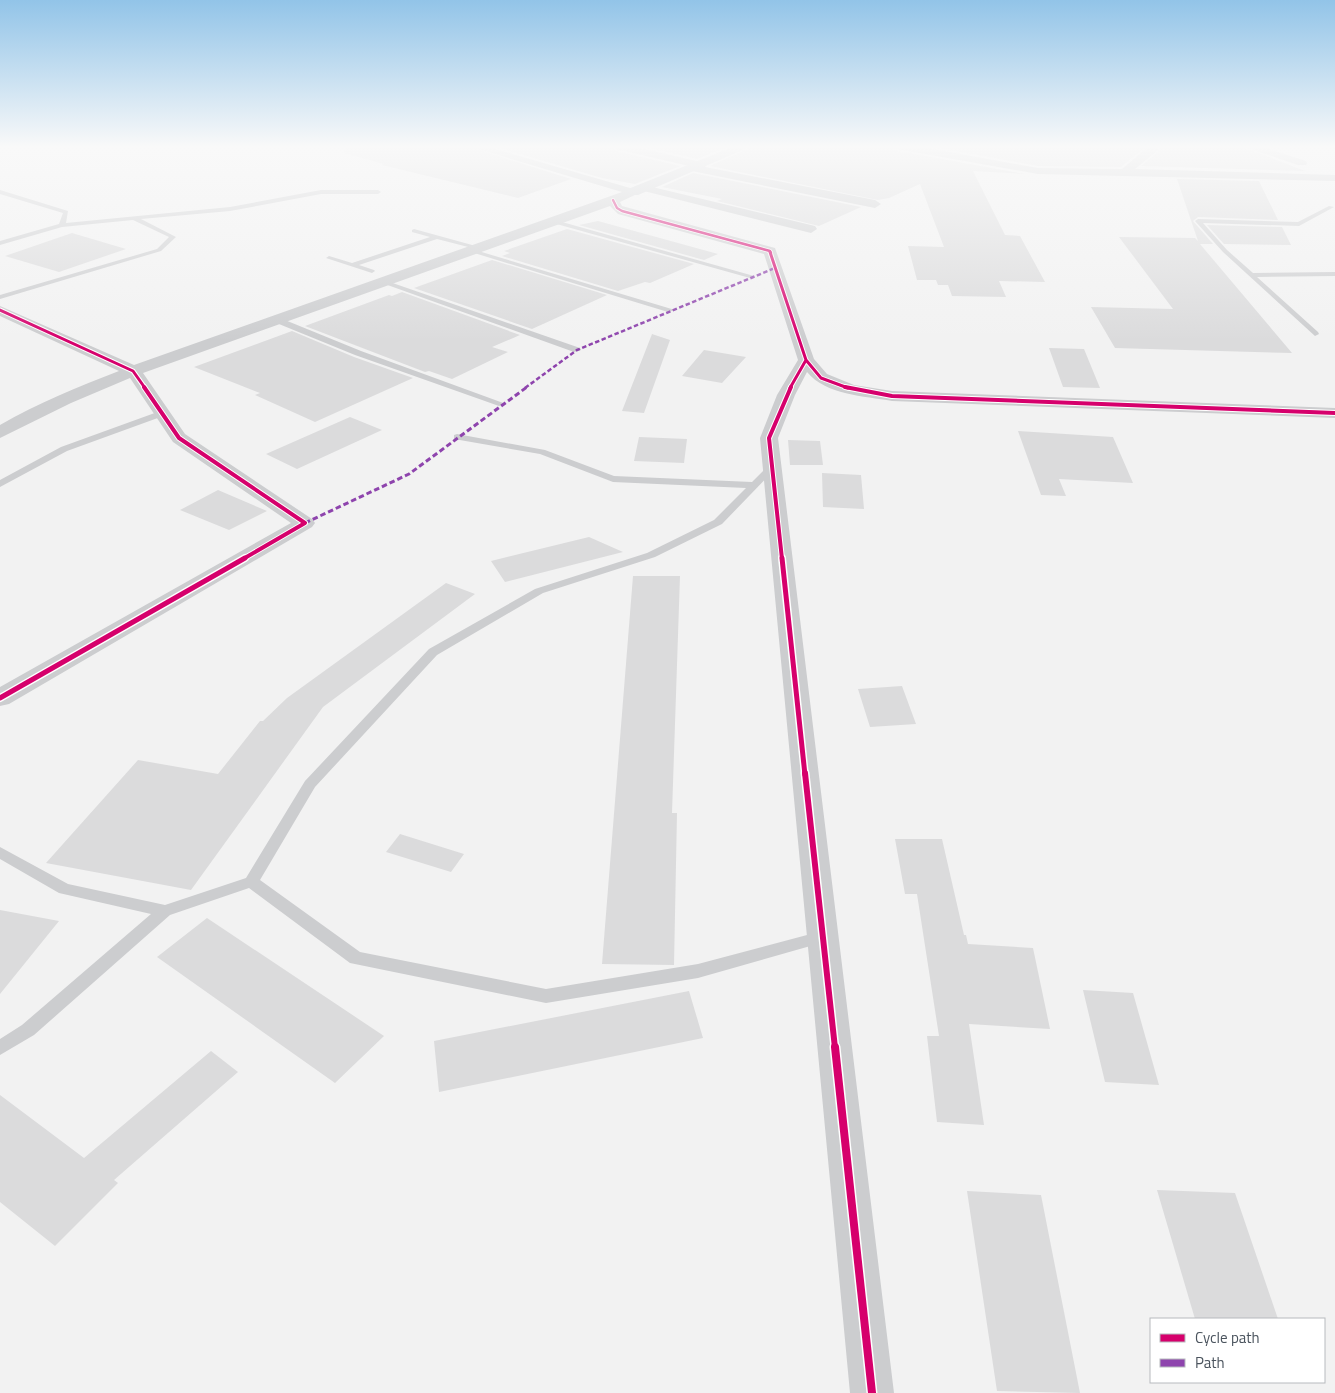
<svg xmlns="http://www.w3.org/2000/svg" width="1335" height="1393" font-family="'Titillium Web',sans-serif">
<style>
.building{fill:#dbdbdc}
.lines{fill:none;stroke-linecap:round;stroke-linejoin:round}
.service{fill:#cccdcf;fill-rule:evenodd}
.minor{fill:#cccdcf;fill-rule:evenodd}
.secondary{fill:#ccced1;fill-rule:evenodd}
.quiet-far1{stroke:#8e44ad;stroke-width:2.5;stroke-dasharray:4.5 2.5;stroke-linecap:butt}
.quiet{stroke:#8e44ad;stroke-width:3;stroke-dasharray:5.5 3;stroke-linecap:butt}
.cycleway-far5-casing{stroke:#fff;stroke-width:4}
.cycleway-far4-casing{stroke:#fff;stroke-width:5}
.cycleway-far3-casing{stroke:#fff;stroke-width:6}
.cycleway-far2-casing{stroke:#fff;stroke-width:8}
.cycleway-far1-casing{stroke:#fff;stroke-width:9}
.cycleway-casing{stroke:#fff;stroke-width:11}
.cycleway-far5{stroke:#d6006c;stroke-width:2.5}
.cycleway-far4{stroke:#d6006c;stroke-width:3}
.cycleway-far3{stroke:#d6006c;stroke-width:4}
.cycleway-far2{stroke:#d6006c;stroke-width:5}
.cycleway-far1{stroke:#d6006c;stroke-width:6}
.cycleway{stroke:#d6006c;stroke-width:8}
</style>
<rect width="100%" height="100%" fill="#f2f2f2"/>
<path class="building" d="M345,146H466L571,179L518,198L382,165L384,164L344,153Z
M493,146H609L616,151L680,166L635,184L602,178Z
M641,146H729L697,159Z
M754,146H890L897,151L1025,174L973,171L1005,235L1020,236L1045,282L999,281L1006,297L952,296L948,285H938L936,280H917L908,246L944,247L920,184L889,198L878,200L710,166Z
M928,146H1146L1121,167L1038,166Z
M1161,146H1240L1305,171L1141,166L1158,152Z
M693,173L861,207L819,226L717,201L722,199L662,187Z
M1177,179L1259,181L1278,220L1198,217L1193,221L1213,244H1200L1292,353L1115,348L1091,307L1173,309L1119,237L1195,238L1198,241Z
M598,221L649,235L718,254L704,260L579,225Z
M1207,225L1282,227L1291,245L1224,244Z
M567,229L694,264L650,283L645,282L618,291L502,256L510,253L504,251Z
M72,233L126,249L59,272L5,256Z
M492,260L607,295L532,329L414,288Z
M402,292L520,335L492,347L508,352L452,379L429,371L425,372L305,326L389,295L392,296Z
M292,331L354,357L413,378L315,422L255,395L260,393L194,367Z
M652,334L670,340L644,413L622,411Z
M1049,348L1084,349L1100,388L1063,387Z
M704,350L746,357L722,383L682,376Z
M350,417L382,430L297,469L266,454Z
M1018,431L1113,437L1133,483L1059,479L1066,496L1041,495Z
M639,437L687,439L684,463L634,461Z
M788,440L820,441L823,465H790Z
M822,473L861,475L864,509L823,507Z
M218,490L267,511L229,530L180,510Z
M589,537L623,552L505,582L491,561Z
M633,576H680L672,813H677L674,965L602,964Z
M446,583L475,594L323,707L191,890L46,863L138,760L218,774L260,721H263L287,698Z
M902,686L916,724L870,727L858,689Z
M400,834L464,854L451,872L386,852Z
M895,839H942L964,935H966L968,944L1033,948L1050,1029L969,1024L984,1125L937,1122L927,1036H939L917,894H905Z
M0,910L59,921L0,994Z
M207,918L384,1036L335,1083L157,957Z
M1083,990L1133,993L1159,1085L1105,1082Z
M689,991L703,1038L439,1092L434,1041Z
M211,1051L238,1072L114,1180L118,1183L55,1246L0,1202V1095L84,1158Z
M1157,1190L1235,1193L1278,1319H1195Z
M967,1191L1041,1195L1080,1393L997,1391Z"/>
<g class="lines">
<path class="service" d="M0,190L68,211L66,223L230,207L321,190H378L381,192L378,194H321L230,211L141,219L176,237L161,251L0,299V295L157,249L169,237L133,220L62,227L0,245V241L59,224L63,213L0,194Z
M1329,206L1334,207L1299,226L1203,223L1227,250L1253,273L1335,272V276L1257,277L1318,332L1319,334L1315,336L1223,252L1195,221L1198,219L1298,222Z
M555,220L754,276L755,277L750,278L553,223L552,222Z
M414,229L483,248L480,250L437,239L359,265L374,270L375,271L372,273L326,258L329,256L352,263L430,237L412,232V230Z
M471,250H475L675,310L668,312L471,252Z
M384,280L580,348L581,350L574,352L382,283L380,282Z
M274,318H280L361,351L506,404L499,406L355,355L274,322Z
M163,410L166,411V415L67,451L0,487V480L61,447Z
M457,434L545,450L614,476L752,482L769,465H775L777,467L722,524L655,557L543,593L437,655L315,787L260,880L360,952L546,989L698,964L822,931L828,933L830,937L828,941L698,978L546,1003L350,963L249,888L170,915L34,1035L0,1055V1039L22,1025L151,914L59,893L0,859V847L68,884L165,905L246,878L305,781L429,649L535,589L647,553L714,520L746,488L613,482L540,454L454,439V435Z"/>
<path class="minor" d="M468,146H485L637,190L639,192L637,194L620,202L622,206L775,248L814,359L827,374L854,385L892,391L1335,408V418L892,401C864,396 826,395 807,372L795,395L778,438L894,1393H850L760,438L777,395L798,360L764,254L618,214L610,206L143,373L185,434L312,519L315,523L312,527L9,704L0,706V687L291,523L173,442L130,378L71,403L0,438V425C38,403 78,387 119,371L0,316V306L134,365L622,192Z
M611,146H631L705,163L707,165L705,167L875,200L881,204L875,208L692,171L686,168L689,166L616,149Z
M892,146H916L1038,168L1122,169L1149,146H1159L1157,151L1135,169L1335,175V181L1038,174L897,149Z
M1242,146H1259L1306,161L1307,163L1306,165H1298Z
M644,185L815,226L817,229L811,233L640,190L638,188Z"/>
<path class="secondary" d="M735,146H752L638,195H628L627,192L628,189Z"/>
<path class="quiet-far1" d="M525,388L577,350L775,268"/>
<path class="quiet" d="M305,523L409,474L527,387"/>
<defs>
<path id="cycleway-far5" d="M613,200L617,208L622,211L770,251L771,253"/>
<path id="cycleway-far4" d="M770,252L806,360L821,378L848,388
M0,310L133,371L145,388
M790,388L806,360"/>
<path id="cycleway-far3" d="M144,387L179,438L305,523L243,559
M845,387L892,396L1335,413
M782,559L769,438L791,387"/>
<path id="cycleway-far2" d="M782,558L805,775
M0,698L245,558"/>
<path id="cycleway-far1" d="M805,773L835,1048"/>
<path id="cycleway" d="M835,1047L872,1393"/>
</defs>
<use href="#cycleway-far5" class="cycleway-far5-casing"/>
<use href="#cycleway-far4" class="cycleway-far4-casing"/>
<use href="#cycleway-far3" class="cycleway-far3-casing"/>
<use href="#cycleway-far2" class="cycleway-far2-casing"/>
<use href="#cycleway-far1" class="cycleway-far1-casing"/>
<use href="#cycleway" class="cycleway-casing"/>
<use href="#cycleway-far5" class="cycleway-far5"/>
<use href="#cycleway-far4" class="cycleway-far4"/>
<use href="#cycleway-far3" class="cycleway-far3"/>
<use href="#cycleway-far2" class="cycleway-far2"/>
<use href="#cycleway-far1" class="cycleway-far1"/>
<use href="#cycleway" class="cycleway"/>
</g>
<linearGradient id="sky" x2="0" y2="1"><stop stop-color="#92c4e8"/><stop offset="0.43" stop-color="#f9f9f9"/><stop offset="1" stop-color="#f9f9f9" stop-opacity="0"/></linearGradient>
<rect width="1335" height="341" fill="url(#sky)"/>
<rect x="1150" y="1318" width="175" height="65" fill="#ffffff" stroke="#b7babe"/>
<rect x="1160" y="1334" width="25" height="8" fill="#d6006c" stroke="#b7babe"/>
<text x="1195" y="1343" font-size="15" fill="#4a535d">Cycle path</text>
<rect x="1160" y="1359" width="25" height="8" fill="#8e44ad" stroke="#b7babe"/>
<text x="1195" y="1368" font-size="15" fill="#4a535d">Path</text>
</svg>
